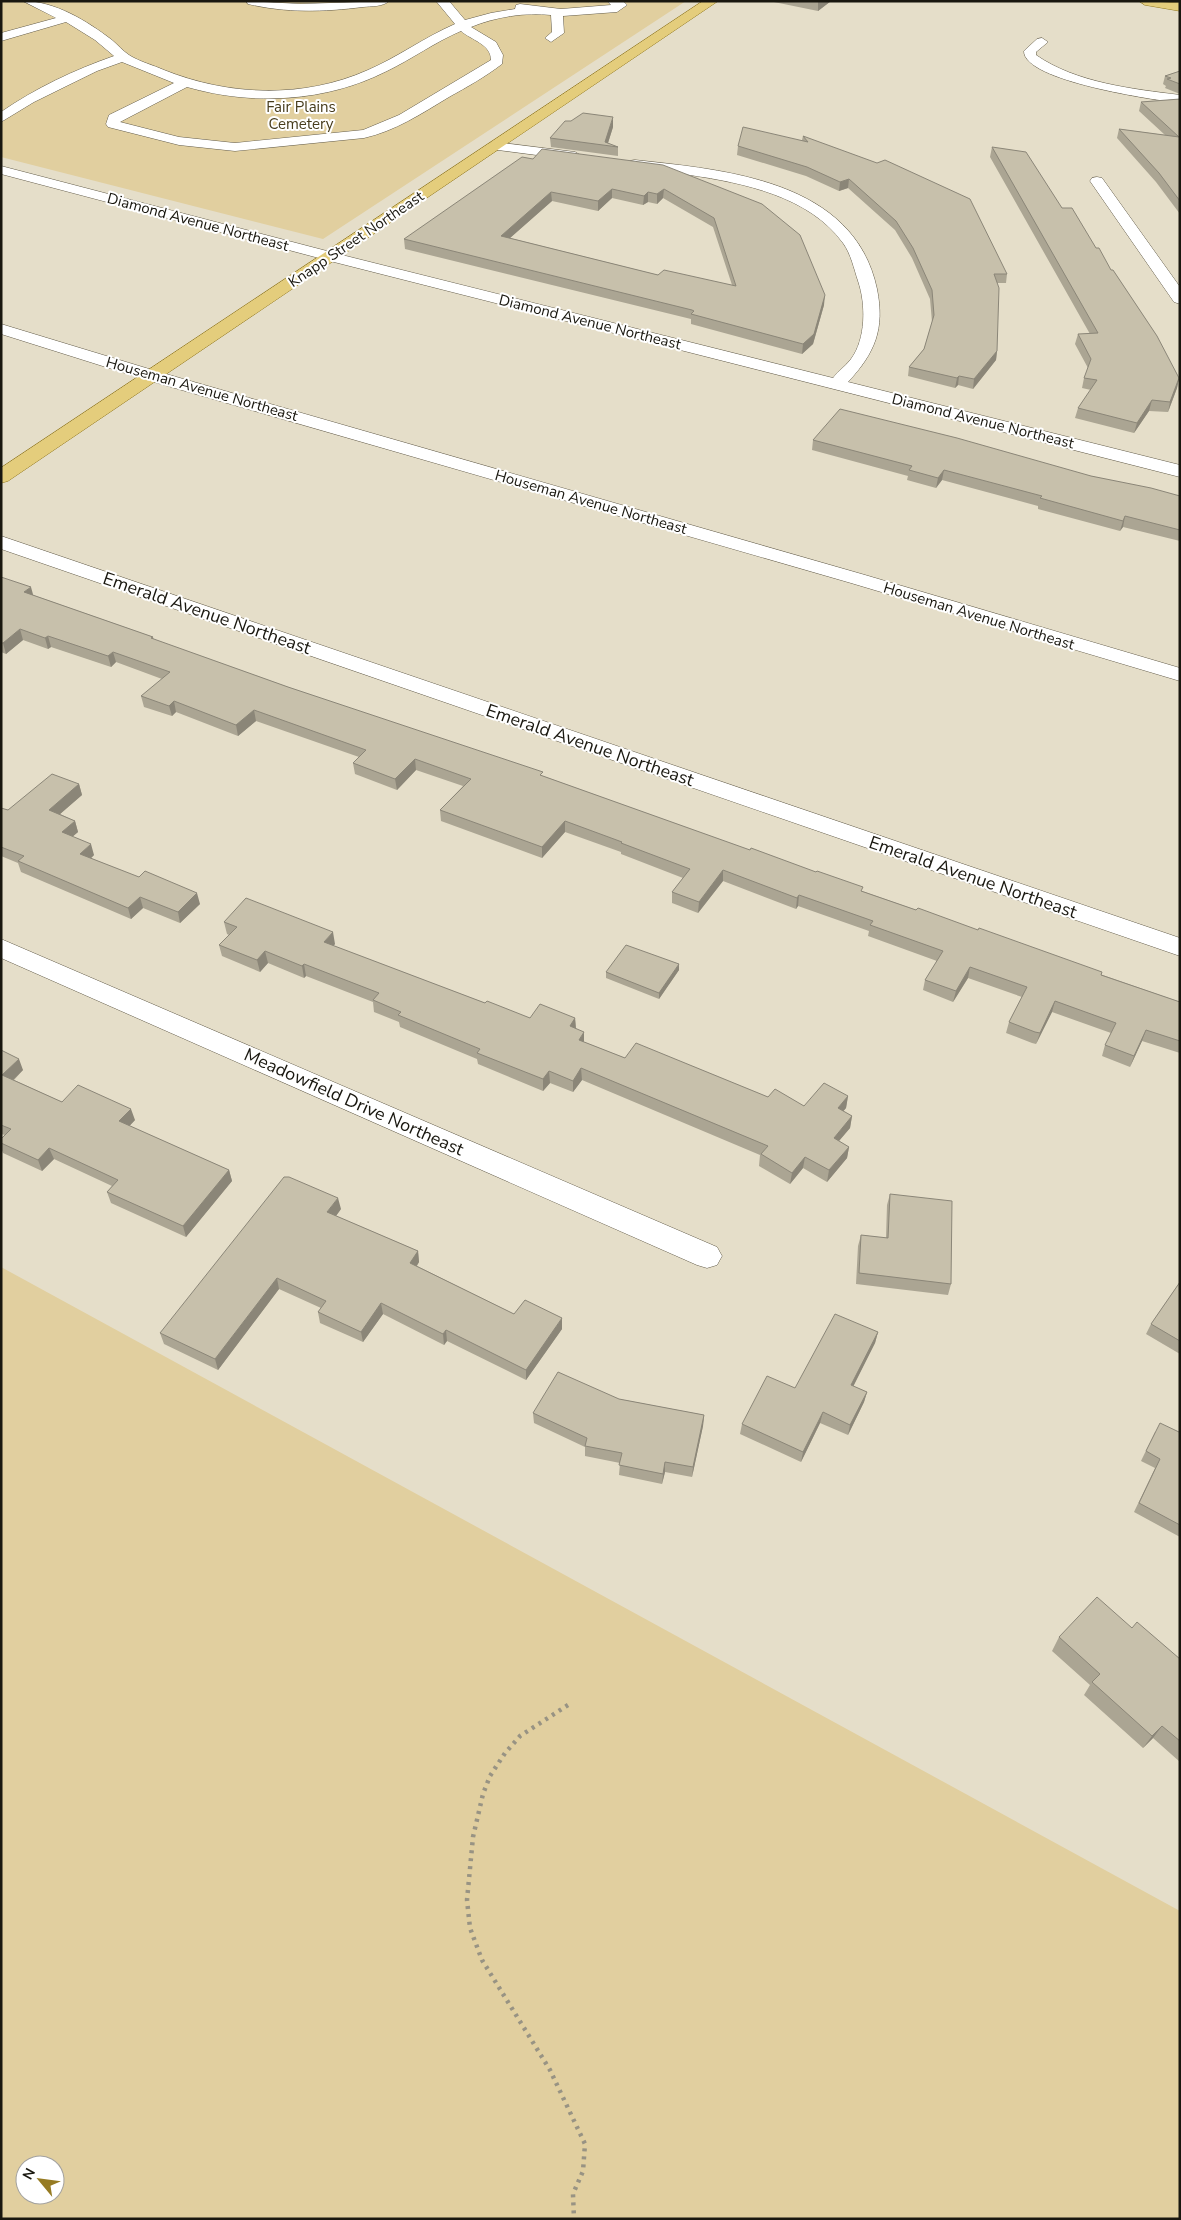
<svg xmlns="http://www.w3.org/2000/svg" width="1181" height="2220" font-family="'Nunito Sans',sans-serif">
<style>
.green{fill:#e1cf9f;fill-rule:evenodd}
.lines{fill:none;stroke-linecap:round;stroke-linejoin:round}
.minor-casing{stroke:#635c4a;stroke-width:1}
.major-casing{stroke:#91771d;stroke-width:1}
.path{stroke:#989383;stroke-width:4.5;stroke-dasharray:3 5;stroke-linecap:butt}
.minor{fill:#fff;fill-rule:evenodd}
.major{fill:#e4cd7c;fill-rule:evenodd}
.wall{fill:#aba593;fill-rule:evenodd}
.shaded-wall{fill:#8b8678}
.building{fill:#c7c0ab;stroke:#8b8678;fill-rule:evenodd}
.labels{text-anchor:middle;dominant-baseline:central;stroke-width:4;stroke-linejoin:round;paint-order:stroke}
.far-park-label{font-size:15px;fill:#473c1c;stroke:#fff}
.far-street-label{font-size:15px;fill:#19170f;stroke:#fff}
.street-label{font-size:18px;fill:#19170f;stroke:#fff}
</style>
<rect width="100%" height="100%" fill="#e5dec9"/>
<path class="green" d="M1,1H686L323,239L1,157Z
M1,1267L1180,1911V2219H1ZM25,2165H55V2195H25Z"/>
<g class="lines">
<defs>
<path id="minor" d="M23,1C55,1 87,21 112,40C118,45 123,51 129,55C140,62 153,65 164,70C229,96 303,99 368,70C398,57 425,37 455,24L436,1H449L465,20L491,13L515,9L516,5L520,4L561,9L611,5L607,1H623L627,5L617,12L563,16L564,33L551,42L545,38L552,32L551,15C526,12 495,17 471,27L496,42L503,55L502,64C485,77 467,87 449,97C421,114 395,131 364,138L235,151L179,145L108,127L106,124L109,115L174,83L122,62L97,71L34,102L1,122V112C36,88 74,70 114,56L95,40L66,22L1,41V33L56,18ZM461,31C471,40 491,44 491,60L399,115L363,130L235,143L179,137L120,122L187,87C253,106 326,102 387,71C412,59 435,42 461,31Z
M246,1L301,4L389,1C383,7 371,6 363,7C324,12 286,13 248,4Z
M1042,38L1048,42L1036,52V55C1076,83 1133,89 1180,95V103C1155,100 1023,81 1024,51L1037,39Z
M495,142L575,152L582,156L575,160L490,149L488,146L490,143Z
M635,160C726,170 854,180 877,289C885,329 875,353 848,382L1180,465V477L334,262L1,174V166L346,256L833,378C838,371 846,366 851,359C866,339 866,304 858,281C854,269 851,254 843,243C809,196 743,183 690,175C670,172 649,172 630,167L628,164L630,161Z
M1097,177L1102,178L1180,287V304L1174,302L1090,181L1092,178Z
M1,324L159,372L865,575L1180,668V681L851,583L147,380L1,334Z
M1,536L1180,938V956L1,549Z
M1,939L717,1247L722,1256L717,1265L707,1268L697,1265L1,958Z"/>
<path id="major" d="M703,1H718L8,481L1,483V468Z
M1139,1L1180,3V11L1145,5Z"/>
</defs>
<use href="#minor" class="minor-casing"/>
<use href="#major" class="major-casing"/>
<path class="path" d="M568,1705L520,1736L505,1753L490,1776L483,1794L473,1837L467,1900L470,1928L482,1960L550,2070L585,2144L583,2171L573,2194L574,2219"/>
<use href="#minor" class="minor"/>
<use href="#major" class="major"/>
</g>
<path class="wall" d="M769,1H831L818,11Z
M1180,71V94L1165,88L1166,86L1163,84L1165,76Z
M1180,99V214L1156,182L1117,138L1119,129L1165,135L1139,111L1141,102Z
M613,127L608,143L618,147V156L551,147L550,138Z
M803,136L1007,274L1006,283H997V351L996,360L973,389L958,385L955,388L908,376L909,367L924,349L932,322L930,299L912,258L895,230L848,188L839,191L806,176L737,155L738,146L802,140Z
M992,147L1062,208L1096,248L1111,270L1179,378L1177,388L1168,412L1149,411L1134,433L1075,418L1078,408L1091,390L1082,388L1084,378L1088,368L1075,344L1078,334H1090L990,157Z
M533,159L663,165L824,305L813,344L802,354L691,324V319L405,249L404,239ZM612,198L643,205L648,202L657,204L663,198L713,227L732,285L658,275L510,238L552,201L598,211Z
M813,440L1091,476L1180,496V541L1123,527L1120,531L1038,509V506L942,480L936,488L907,480L908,476L812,450Z
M1,577L33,595L153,637L154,640L288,687L543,776L862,891L1180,1002V1053L1142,1041L1130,1067L1102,1056L1105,1045L1111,1033L1052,1012L1036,1044L1032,1043L1006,1033L1009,1022L1022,997L968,978L953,1002L923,990L925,980L937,961L868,936L869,931L798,906L796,909L723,881L698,913L672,903V892L683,878L621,854V852L565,832L542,858L441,821L440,810L463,786L416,770L397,790L355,774L353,763L359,757L256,721L238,736L176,712L172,716L144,707L141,696L162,679L116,662L111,667L51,647L48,649L23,640L6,654L1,652Z
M79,784L82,795L60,814L75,821L78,832L72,837L94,855L91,858L200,904L180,923L143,908L131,919L21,872L18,863L1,856V808L8,810Z
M224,922L335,944L333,946L485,1003L530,1018H575L576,1028L584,1042L625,1058L768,1097L804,1106L848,1096L846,1108L843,1111L852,1116L850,1128L839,1141L849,1147L847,1158L827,1182L803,1168L790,1184L759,1166L760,1155L582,1080L573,1092L550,1083L543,1091L478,1064L477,1059L400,1027L399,1022L374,1012L373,1002L306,976L304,978L268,963L260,972L222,956L219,945L229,935L227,934Z
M679,970L659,999L606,978V972Z
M1,1050L23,1070L14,1080L62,1102L135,1120L129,1126L229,1170L232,1181L186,1237L111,1203L107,1192L112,1186L54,1159L42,1171L3,1153L1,1148V1139L5,1135L1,1134Z
M890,1194L951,1284L948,1295L856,1284L858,1246L861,1235L886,1238L887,1205Z
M341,1209L336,1216L418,1251L419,1262L417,1266L514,1314L562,1329L526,1380L447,1341L444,1345L383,1314L363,1342L320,1323L318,1312L321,1308L279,1289L218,1370L164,1344L160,1333Z
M1180,1282V1354L1146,1334L1151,1324Z
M878,1332L875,1343L853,1386L867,1392L864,1402L848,1435L820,1423L801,1462L740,1434L742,1424L795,1388Z
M619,1399L704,1415L703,1426L692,1477L665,1472L662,1484L619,1475L620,1463L585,1456V1447L534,1423L533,1413Z
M1180,1431V1537L1134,1512L1155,1468L1141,1461L1155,1432H1179Z
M1132,1628L1180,1659V1762L1153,1738L1143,1748L1084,1695L1090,1685L1052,1651L1059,1637Z"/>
<path class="shaded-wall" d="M818,1H831L818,11Z
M613,117V127L607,146L605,142Z
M849,179L848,188L839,191L840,182Z
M612,189V198L598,211V201Z
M664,189L663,198L657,204V194Z
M551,192L552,201L501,246V236Z
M648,192V202L643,205L644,196Z
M825,295L824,305L813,344L802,354L803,344Z
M997,351L996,360L973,389L974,379Z
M959,376L958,385L955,388L957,378Z
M1179,378L1177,388L1168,412L1170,402Z
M1152,400L1149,411L1134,433L1137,423Z
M944,470L942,480L936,488L938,478Z
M1125,516L1123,527L1120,531L1123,521Z
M31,587L34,598L24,592Z
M20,629L23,640L6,654L3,643Z
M48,636L51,647L48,649L45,638Z
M113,652L116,662L111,667L108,656Z
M174,701L176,712L172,716L169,706Z
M254,710L256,721L238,736L236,725Z
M415,759L416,770L397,790L395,779Z
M79,784L82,795L52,821L49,810Z
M75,821L78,832L65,843L62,832Z
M565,821V832L542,858V847Z
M91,844L94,855L84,865L80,854Z
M723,870V881L698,913L699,902Z
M197,893L200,904L180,923L178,912Z
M799,895L798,906L796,909L797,898Z
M140,897L143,908L131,919L128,908Z
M333,932L335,944L326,954L324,942Z
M265,951L268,963L260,972L257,960Z
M304,964L306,976L304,978L302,966Z
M679,964V970L659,999V993Z
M970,967L968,978L953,1002L956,991Z
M1055,1001L1052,1012L1036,1044L1040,1033Z
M575,1018L576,1030L570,1026Z
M1146,1030L1142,1041L1130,1067L1134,1056Z
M584,1032V1044L579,1040Z
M19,1059L23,1070L7,1086L2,1075Z
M581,1068L582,1080L573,1092V1081Z
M549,1071L550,1083L543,1091V1079Z
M848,1096L846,1108L836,1120L838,1108Z
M131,1109L135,1120L123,1133L119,1121Z
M852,1116L850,1128L832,1149L834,1138Z
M849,1147L847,1158L827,1182L829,1170Z
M49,1148L54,1159L42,1171L38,1160Z
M805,1157L803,1168L790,1184L792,1173Z
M229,1170L232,1181L186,1237L183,1226Z
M338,1198L341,1209L330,1224L327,1212Z
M418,1251L419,1262L411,1274L410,1263Z
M277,1278L279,1289L218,1370L215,1359Z
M381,1303L383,1314L363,1342L361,1332Z
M562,1318V1329L526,1380V1370Z
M446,1330L447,1341L444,1345L443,1334Z
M878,1332L875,1343L849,1395L851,1385Z
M867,1392L864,1402L848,1435L850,1425Z
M823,1412L820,1423L801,1462L803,1452Z
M704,1415L703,1426L692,1477L693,1467Z
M665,1462V1472L662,1484L663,1474Z
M1162,1726L1153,1738L1143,1748L1152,1736Z"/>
<path class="building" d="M1180,71V84L1167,79L1171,78L1165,76Z
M1180,99V201L1159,173L1119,129L1179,137L1141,102Z
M583,113L613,117L605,142L618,147L550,138L565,121H571Z
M743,127L808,142L803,136L877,163L885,160L970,199L1007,274H994L999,288L997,351L974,379L959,376L957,378L909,367L924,349L934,315L932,290L913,248L896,221L849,179L840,182L807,167L738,146Z
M992,147L1026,152L1062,208H1072L1096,248H1099L1111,270H1113L1157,336L1179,378L1170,402L1152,400L1137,423L1078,408L1097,380L1084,378L1091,359L1078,334L1098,333Z
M542,149L663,165L762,204L800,235L825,295L814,334L803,344L691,314L694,311L692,310L404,239L522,157L533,159ZM612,189L644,196L648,192L657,194L664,189L714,218L736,286L664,270L658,275L501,236L551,192L598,201Z
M840,409L957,438L1091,476L1151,488L1180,496V530L1125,516L1123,521L1040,498L1042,496L944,470L938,478L909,470L912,466L813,440Z
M1,577L31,587L24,592L153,637L151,638L288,687L543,772L540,775L750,850L751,848L816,872L817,871L863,887L861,891L916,910L918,908L978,930L979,928L1102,972L1101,975L1180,1002V1041L1146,1030L1134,1056L1105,1045L1116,1023L1055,1001L1040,1033L1035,1032L1009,1022L1027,987L970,967L956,991L925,980L943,951L870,925L873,921L799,895L797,898L723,870L699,902L672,892L690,869L621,843L622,842L565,821L542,847L440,810L471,779L415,759L395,779L353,763L366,750L254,710L236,725L174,701L169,706L141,696L170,672L113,652L108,656L48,636L45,638L20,629L3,643H1Z
M52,774L79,784L49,810L75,821L62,832L91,844L80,854L139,877L145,871L197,893L178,912L140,897L128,908L18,861L24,856L1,847V808L8,810Z
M246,898L333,932L324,942L485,1003L487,1001L530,1018L540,1004L575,1018L570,1026L584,1032L579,1040L625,1058L636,1043L768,1097L775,1089L804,1106L824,1083L848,1096L838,1108L852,1116L834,1138L849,1147L829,1170L805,1157L792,1173L761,1154L768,1146L581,1068L573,1081L549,1071L543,1079L477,1053L480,1049L398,1015L401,1012L373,1000L379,993L304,964L302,966L265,951L257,960L219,945L237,927L224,922Z
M626,945L679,964L659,993L606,972Z
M1,1050L19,1059L2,1075L62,1102L78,1085L131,1109L119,1121L229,1170L183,1226L107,1192L118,1180L49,1148L38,1160L1,1143V1139L11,1129L1,1125Z
M284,1177H289L338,1198L327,1212L418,1251L410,1263L514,1314L525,1300L562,1318L526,1370L446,1330L443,1334L381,1303L361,1332L318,1312L326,1301L277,1278L215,1359L160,1333Z
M890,1194L952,1201L951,1284L859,1273L861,1235L888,1238Z
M1180,1282V1341L1151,1324Z
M835,1314L878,1332L851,1385L867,1392L850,1425L823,1412L803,1452L742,1424L767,1376L795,1388Z
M558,1372L619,1399L704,1415L693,1467L665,1462L663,1474L619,1465L622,1453L585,1446L587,1438L533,1413Z
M1160,1423L1179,1432L1180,1431V1525L1139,1503L1160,1459L1146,1451Z
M1097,1597L1132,1628L1137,1622L1180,1659V1741L1162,1726L1152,1736L1092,1682L1100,1674L1059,1637Z"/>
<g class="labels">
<g class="far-park-label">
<text x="301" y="107">Fair Plains<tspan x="301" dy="17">Cemetery</tspan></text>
</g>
<g class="far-street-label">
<text transform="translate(198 222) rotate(15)">Diamond Avenue Northeast</text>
<text transform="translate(356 239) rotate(-34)">Knapp Street Northeast</text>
<text transform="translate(590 322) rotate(14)">Diamond Avenue Northeast</text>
<text transform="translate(202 389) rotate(16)">Houseman Avenue Northeast</text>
<text transform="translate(983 421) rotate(14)">Diamond Avenue Northeast</text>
<text transform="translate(591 502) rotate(16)">Houseman Avenue Northeast</text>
<text transform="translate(979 616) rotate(17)">Houseman Avenue Northeast</text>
</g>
<g class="street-label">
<text transform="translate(207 613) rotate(19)">Emerald Avenue Northeast</text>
<text transform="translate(590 745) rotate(19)">Emerald Avenue Northeast</text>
<text transform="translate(973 877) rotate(19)">Emerald Avenue Northeast</text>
<text transform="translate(354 1102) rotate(24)">Meadowfield Drive Northeast</text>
</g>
</g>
<rect width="1181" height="2220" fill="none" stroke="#19170f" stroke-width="5"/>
<g transform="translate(40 2180) rotate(299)"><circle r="24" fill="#ffffff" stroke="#a3a29f"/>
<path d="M0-4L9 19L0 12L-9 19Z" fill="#967b23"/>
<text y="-8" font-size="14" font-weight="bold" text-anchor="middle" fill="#19170f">N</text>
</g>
</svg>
